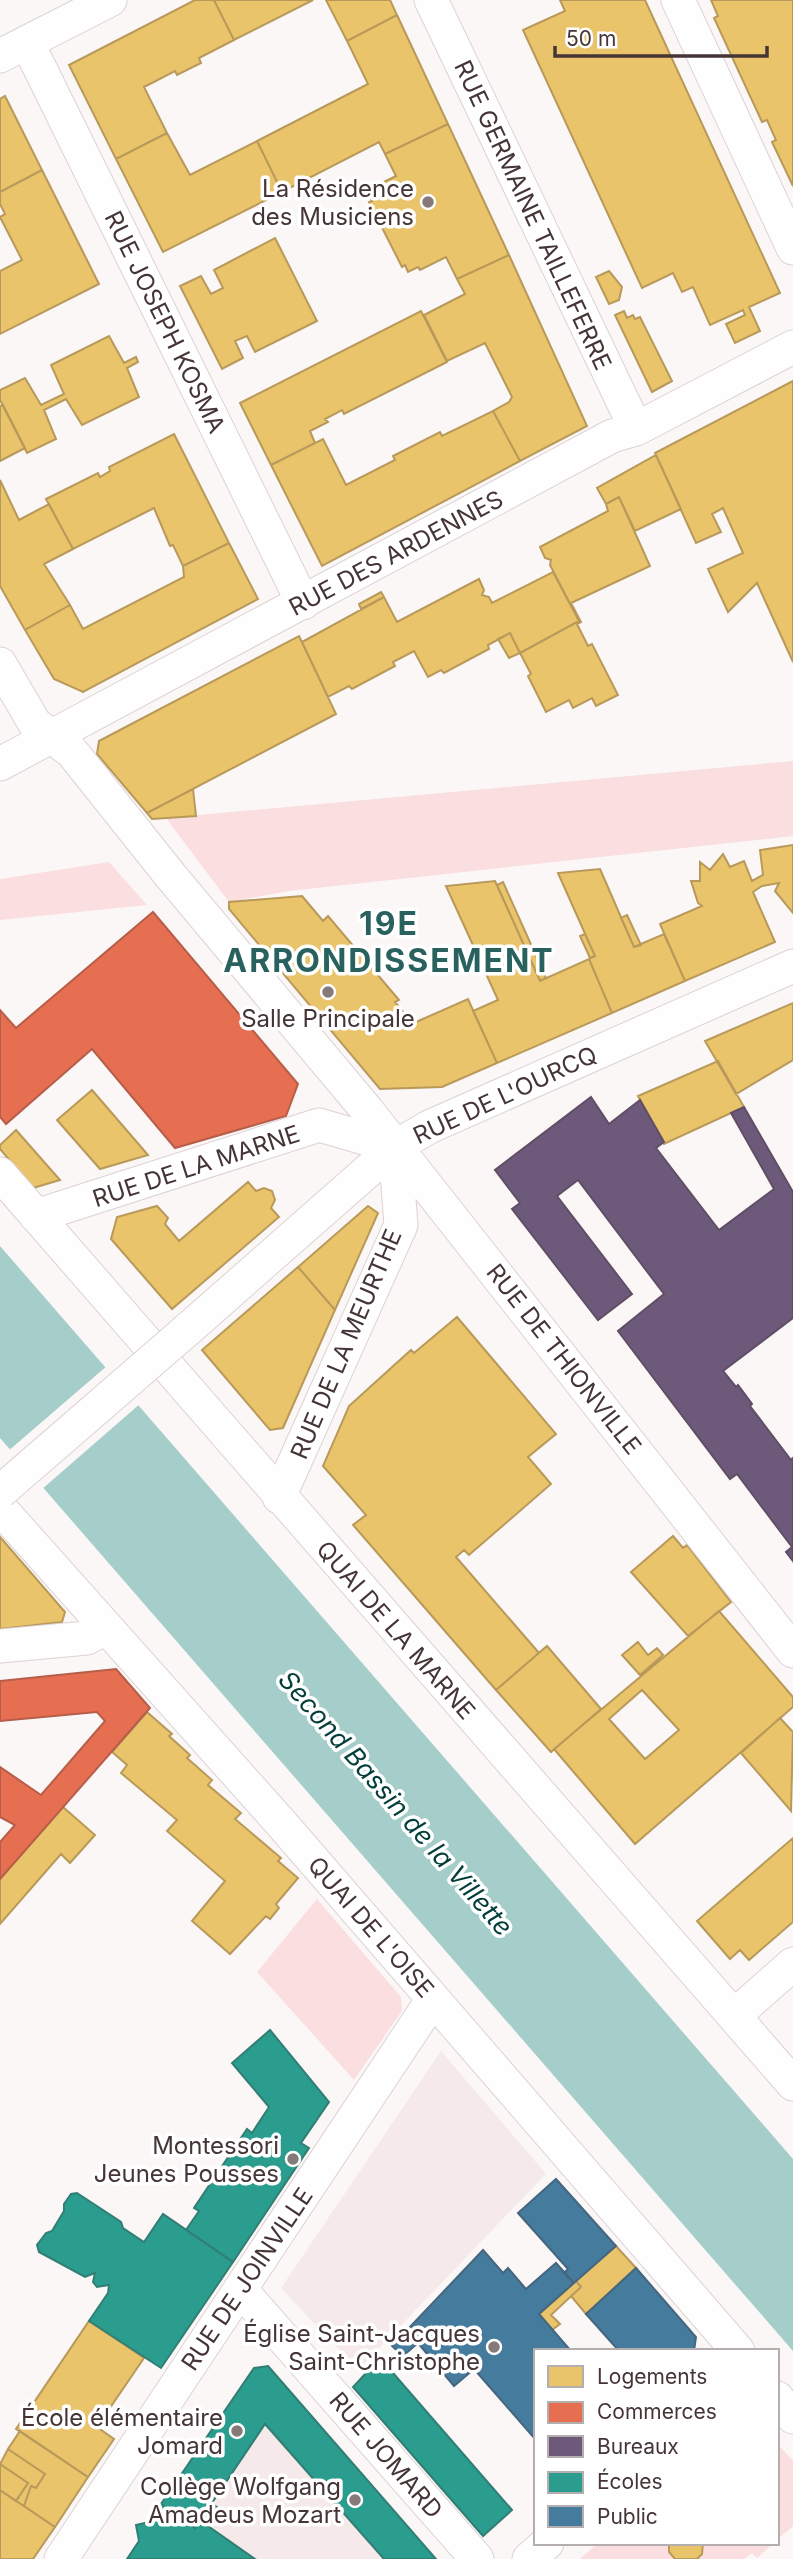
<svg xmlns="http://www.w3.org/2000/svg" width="793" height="2559" font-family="Inter,sans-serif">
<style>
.built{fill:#f5e9e9}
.green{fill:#fadee0}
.water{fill:#a5cdca}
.pier{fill:#fbf7f7}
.homes{fill:#e9c46a;stroke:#b8995a;stroke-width:2;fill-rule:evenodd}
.shops{fill:#e76f51;stroke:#b65e49;stroke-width:2}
.offices{fill:#6d597a;stroke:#614e66;stroke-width:2}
.schools{fill:#2a9d8f;stroke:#327e74;stroke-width:2}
.public{fill:#457b9d;stroke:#45667e;stroke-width:2}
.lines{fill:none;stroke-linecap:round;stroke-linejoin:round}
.minor-casing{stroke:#dcd2d3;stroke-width:35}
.minor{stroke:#fefefe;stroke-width:33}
.minor-bridge-casing{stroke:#dcd2d3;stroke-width:35;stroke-linecap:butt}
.minor-bridge{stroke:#fefefe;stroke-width:33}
.poi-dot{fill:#85797a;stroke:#fff;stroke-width:2.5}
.labels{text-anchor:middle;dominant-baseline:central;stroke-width:7;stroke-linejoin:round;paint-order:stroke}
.poi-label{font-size:24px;fill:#453536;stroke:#fff;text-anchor:end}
.street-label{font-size:24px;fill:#453536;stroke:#fff}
.water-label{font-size:26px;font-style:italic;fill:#033e3b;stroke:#fff}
.district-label{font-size:32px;font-weight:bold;letter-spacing:2px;fill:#28615e;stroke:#fff}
</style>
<rect width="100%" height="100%" fill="#fbf7f7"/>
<path class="built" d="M441,2051L546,2174L358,2370L281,2288Z
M268,2366L436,2559H127L139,2541L136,2525L149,2522L254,2368Z"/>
<path class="green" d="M793,761V836L289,891L229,902L166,818Z
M109,862L147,905L0,920V879Z
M317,1899L401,1997L402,2011L354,2080L257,1972Z
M777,2443L793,2461V2526L777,2540Z
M598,2543H774L757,2558L752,2553L744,2559H580Z"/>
<path class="water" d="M0,1246L793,2159V2351L0,1438Z"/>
<path class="pier" d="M108,1365L141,1403L41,1490L7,1452Z"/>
<path class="homes" d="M195,0H214L234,40L199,58L201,63L177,75L175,71L144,87L167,133L116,159L69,65Z
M214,0H313L234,40Z
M326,0H390L397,15L347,41Z
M560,0H645L780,293L749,307L760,331L735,343L726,324L745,315L743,310L710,325L693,287L682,292L673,273L642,288L523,30L565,11Z
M711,0H793V186L772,142L776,140L767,120L762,122L714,18L718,16Z
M397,15L448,124L385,154L379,142L282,192L257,141L368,84L347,41Z
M5,96L42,170L0,192V99Z
M448,124L509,255L457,279L446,257L420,270L418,267L408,272L405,265L402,267L369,202L372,201L369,195L380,188L378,185L396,176L385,154Z
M167,133L190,175L257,141L282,192L163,252L116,159Z
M42,170L99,284L0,334V271L22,260L0,217L5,214L0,204V192Z
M275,238L317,321L255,352L247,336L235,341L243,358L222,369L180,286L201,276L211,294L223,288L214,270Z
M509,255L587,426L520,461L493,411L509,402L512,397L485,343L447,361L424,315L465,294L457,279Z
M609,271L622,287L619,300L609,304L596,277Z
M421,311L447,362L344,414L342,410L325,419L328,422L310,431L315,443L271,465L240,403Z
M624,311L627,318L633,315L635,319L640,317L672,381L652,392L615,315Z
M109,336L124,363L136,357L138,362L127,368L139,397L82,425L66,399L44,410L56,439L27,453L0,400V390L25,378L41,405L64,394L51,365Z
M793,381V662L757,583L728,612L708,569L743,553L723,508L712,514L721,532L696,543L655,453Z
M3,405L25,448L0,461V406Z
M493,411L520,461L322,566L271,465L323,439L346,485L395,460L393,456L440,432L442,436Z
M174,434L229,543L183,566L173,545L170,546L154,508L73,549L46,499L98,473L100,477L110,471L109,467Z
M656,455L681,509L635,531L619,497L606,504L597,488Z
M0,480L19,520L49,504L73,549L44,564L70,605L25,630L0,586Z
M619,497L650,566L571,603L581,622L577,624L588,646L592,644L618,695L596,706L592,698L573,708L569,700L546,712L528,676L531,674L520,653L579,621L550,565L551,560L545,558L540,547L608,511L606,504Z
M229,543L258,599L83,692L54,679L25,630L70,605L83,629L184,577L183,566Z
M553,572L579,621L520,653L510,633L488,645L489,649L444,673L441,670L428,677L414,651L393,662L395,666L352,689L349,686L328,697L302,642L384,597L397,622L479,579L484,590L482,595L489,597L492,603Z
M381,592L384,597L361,609L359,604Z
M510,633L520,653L509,658L498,639Z
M299,636L336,714L147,813L97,754L99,741Z
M193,789L196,816L152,819L147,813Z
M793,845V913L775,891L779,883L762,886L753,892L775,942L685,981L660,924L702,906L698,903L691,881H700V862L710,870L723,854L730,867L744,861L752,881L763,875L760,850Z
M600,869L634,947L664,934L685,981L612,1013L589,959L595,956L558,873Z
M495,881L540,981L589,959L612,1013L497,1063L473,1011L498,1000L446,886Z
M503,882L546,978L540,981L497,885Z
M302,896L323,921L328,916L399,1000L395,1002L406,1015L401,1019L407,1026L468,999L497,1063L442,1087L380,1089L229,909V902Z
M627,915L641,945L634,947L621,918Z
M585,934L595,956L590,958L580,936Z
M793,1003V1060L736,1094L705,1041Z
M718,1061L744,1107L664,1144L638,1096Z
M92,1090L148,1155L100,1169L57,1120Z
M16,1130L60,1180L33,1188L0,1149V1145Z
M248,1182L256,1191L264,1188L272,1191L275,1200L271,1208L279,1217L172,1309L111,1239L117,1217L157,1206L168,1218L165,1224L179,1241Z
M368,1206L378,1213L335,1310L298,1267Z
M298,1267L335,1310L283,1428L270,1430L202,1350Z
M457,1317L556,1434L528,1457L551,1484L469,1555L464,1550L456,1557L539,1653L496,1690L353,1525L366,1515L323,1466L349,1406L411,1350L414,1353Z
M673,1536L683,1548L687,1545L731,1602L688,1636L631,1572Z
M0,1537L65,1612L62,1622L0,1629Z
M719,1611L793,1697V1707L635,1844L554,1749ZM642,1690L679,1730L645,1759L609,1719Z
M638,1642L648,1655L657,1648L663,1655L640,1675L622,1655Z
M547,1646L601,1709L551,1752L496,1690Z
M147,1712L172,1734L169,1736L190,1755L187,1758L212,1780L208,1785L241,1813L235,1819L281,1858L278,1861L298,1878L276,1904L279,1908L270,1919L266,1916L230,1954L192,1921L225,1881L167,1831L177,1820L121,1773L127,1765L112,1752Z
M780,1718L793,1732L791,1811L741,1753Z
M63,1807L95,1835L70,1863L61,1854L0,1924V1879Z
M793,1838V1922L749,1960L740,1950L730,1959L697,1921Z
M616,2246L636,2268L586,2314L571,2296L581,2287L576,2281Z
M576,2281L581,2287L551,2315L560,2324L552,2330L539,2314Z
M89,2321L144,2358L97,2427L114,2439L88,2477L16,2429Z
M20,2431L88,2477L55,2527L24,2506L31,2486L36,2488L45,2474L8,2449Z
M8,2449L45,2474L36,2488L31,2486L24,2506L16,2501L28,2483L0,2464Z
M0,2464L28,2483L16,2501L0,2490Z
M0,2490L55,2527L33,2559H0Z
M669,2543H703L702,2554L697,2559H675L669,2552Z"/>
<path class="shops" d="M153,912L298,1084L286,1116L175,1148L92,1049L6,1124L0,1117V1010L16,1028Z
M116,1669L150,1708L0,1879V1842L15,1825L0,1817V1767L41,1795L105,1721L97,1712L0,1721V1681Z"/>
<path class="offices" d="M591,1097L609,1124L640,1100L664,1142L656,1148L719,1230L774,1189L731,1113L744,1107L793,1192V1318L723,1371L736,1387L738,1385L752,1404L750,1406L791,1460L793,1458V1561L786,1552L792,1547L737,1474L730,1479L618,1331L664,1294L578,1180L557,1196L632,1294L598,1320L512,1209L520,1203L495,1170Z"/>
<path class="schools" d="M270,2030L329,2102L301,2143L309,2148L233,2262L186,2230L199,2211L194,2208L247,2129L252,2133L269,2107L232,2063Z
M77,2193L121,2222L123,2228L144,2242L163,2214L233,2262L161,2368L89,2321L108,2293L109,2285L97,2287L93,2282L95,2273L85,2277L39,2252L37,2245L46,2233L52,2231L64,2211V2204L71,2194Z
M380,2358L512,2510L483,2536L353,2387Z
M268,2366L288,2389L436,2559H384L265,2424L195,2528L161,2504L254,2368Z
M212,2503L219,2509L211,2522L203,2517Z
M161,2504L195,2528L203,2517L211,2522L208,2526L255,2559H127L139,2541L136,2525L149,2522Z"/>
<path class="public" d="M556,2179L616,2246L574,2283L564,2273L568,2269L518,2213Z
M483,2250L503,2273L508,2268L526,2289L556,2263L574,2283L539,2314L571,2351H536V2440L474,2369L454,2386L407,2330Z
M636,2268L696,2337L694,2351H619L586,2314Z
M407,2330L418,2343L403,2356L392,2346Z"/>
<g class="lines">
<defs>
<path id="minor" d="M431,0L636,429
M678,0L793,248
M27,42L303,603
M0,56L110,0
M0,664L35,724L72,752L170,875L366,1109L793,1651
M0,764L612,436L636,429L793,347
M0,1174L793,2084
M36,1216L319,1125L395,1147
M187,1330L395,1147L429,1127L793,966
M279,1497L401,1225L395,1147
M0,1508L281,1823L738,2351
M0,1646L87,1638L105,1628
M735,2015L793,1964
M240,2289L477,2559
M777,2398L793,2417
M61,2559L433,1999
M529,2559L547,2543"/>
</defs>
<use href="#minor" class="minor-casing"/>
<use href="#minor" class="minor"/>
<defs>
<path id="minor-bridge" d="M0,1492L187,1330"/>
</defs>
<use href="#minor-bridge" class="minor-bridge-casing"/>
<use href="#minor-bridge" class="minor-bridge"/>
</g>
<g class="poi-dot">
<circle cx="428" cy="202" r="7"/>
<circle cx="328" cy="992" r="7"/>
<circle cx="293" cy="2159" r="7"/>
<circle cx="494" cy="2347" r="7"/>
<circle cx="237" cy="2431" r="7"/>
<circle cx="355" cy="2500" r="7"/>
</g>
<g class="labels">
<g class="poi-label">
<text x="414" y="188">La Résidence<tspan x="414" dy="28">des Musiciens</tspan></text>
<text x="328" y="1018" text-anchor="middle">Salle Principale</text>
<text x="279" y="2145">Montessori<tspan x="279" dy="28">Jeunes Pousses</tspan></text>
<text x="480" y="2333">Église Saint-Jacques<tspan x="480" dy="28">Saint-Christophe</tspan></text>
<text x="223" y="2417">École élémentaire<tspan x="223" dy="28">Jomard</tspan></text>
<text x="341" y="2486">Collège Wolfgang<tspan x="341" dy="28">Amadeus Mozart</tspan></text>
</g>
<g class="street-label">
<text transform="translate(533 215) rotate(65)">RUE GERMAINE TAILLEFERRE</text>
<text transform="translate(165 322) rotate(64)">RUE JOSEPH KOSMA</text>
<text transform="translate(396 553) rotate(-28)">RUE DES ARDENNES</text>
<text transform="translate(505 1095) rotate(-25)">RUE DE L'OURCQ</text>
<text transform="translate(196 1166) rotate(-18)">RUE DE LA MARNE</text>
<text transform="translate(346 1344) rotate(-67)">RUE DE LA MEURTHE</text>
<text transform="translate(564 1359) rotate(52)">RUE DE THIONVILLE</text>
<text transform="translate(396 1630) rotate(49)">QUAI DE LA MARNE</text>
<text transform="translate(371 1927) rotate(49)">QUAI DE L'OISE</text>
<text transform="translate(247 2279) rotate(-56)">RUE DE JOINVILLE</text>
<text transform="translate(386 2455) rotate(49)">RUE JOMARD</text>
</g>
<g class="water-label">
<text transform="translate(396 1803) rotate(49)">Second Bassin de la Villette</text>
</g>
<g class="district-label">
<text x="389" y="923">19E<tspan x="389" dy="37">ARRONDISSEMENT</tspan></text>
</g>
</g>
<rect x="534" y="2349" width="245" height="196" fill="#ffffff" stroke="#b5aeaf" stroke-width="2"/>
<rect x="548" y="2366" width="35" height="21" fill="#e9c46a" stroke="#b5aeaf" stroke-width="2"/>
<text x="597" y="2384" font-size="21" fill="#453536">Logements</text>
<rect x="548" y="2402" width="35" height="21" fill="#e76f51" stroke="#b5aeaf" stroke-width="2"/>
<text x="597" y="2419" font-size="21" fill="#453536">Commerces</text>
<rect x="548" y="2436" width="35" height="21" fill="#6d597a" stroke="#b5aeaf" stroke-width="2"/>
<text x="597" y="2454" font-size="21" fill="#453536">Bureaux</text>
<rect x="548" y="2472" width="35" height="21" fill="#2a9d8f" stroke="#b5aeaf" stroke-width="2"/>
<text x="597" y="2489" font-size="21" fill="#453536">Écoles</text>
<rect x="548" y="2506" width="35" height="21" fill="#457b9d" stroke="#b5aeaf" stroke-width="2"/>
<text x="597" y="2524" font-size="21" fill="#453536">Public</text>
<path d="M555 46v10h212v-10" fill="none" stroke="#453536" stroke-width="3.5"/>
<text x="566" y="46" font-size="21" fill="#453536" stroke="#ffffff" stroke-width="5" paint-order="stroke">50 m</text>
</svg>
